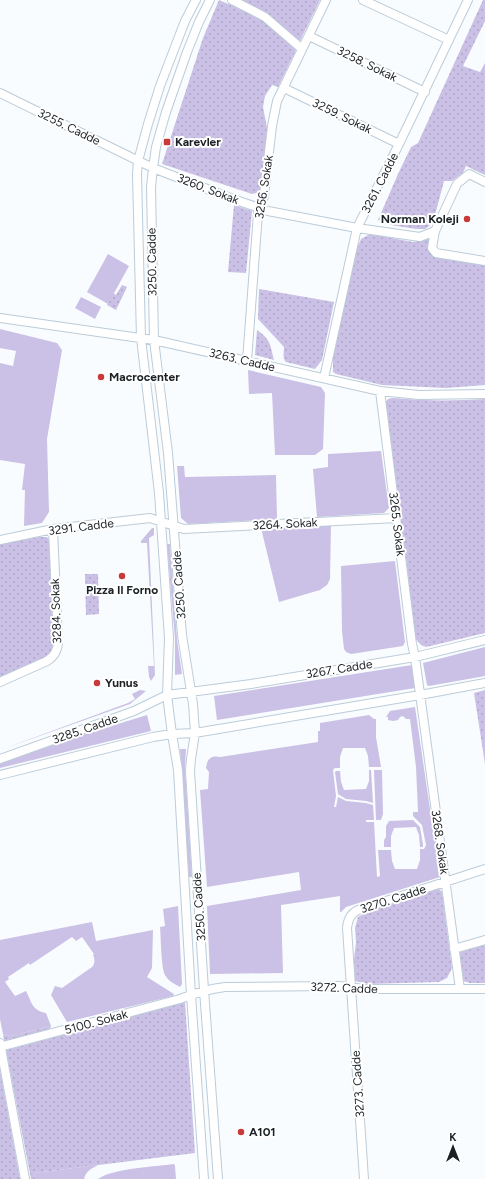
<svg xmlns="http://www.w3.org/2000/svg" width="485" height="1179" font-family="Figtree,sans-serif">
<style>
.grass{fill:url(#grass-dots)}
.garden{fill:#cbc0e5}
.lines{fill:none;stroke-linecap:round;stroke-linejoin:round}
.minor-casing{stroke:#bcccd9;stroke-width:10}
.minor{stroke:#fff;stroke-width:8}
.poi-dot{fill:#c8393a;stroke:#fff;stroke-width:1.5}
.labels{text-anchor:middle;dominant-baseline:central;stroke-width:4;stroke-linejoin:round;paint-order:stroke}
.street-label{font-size:12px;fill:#1b2125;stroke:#fff}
.poi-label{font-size:12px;font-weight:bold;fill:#1b2125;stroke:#fff;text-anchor:start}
</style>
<defs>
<pattern id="grass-dots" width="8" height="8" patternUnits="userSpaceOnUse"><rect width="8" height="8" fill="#cbc0e5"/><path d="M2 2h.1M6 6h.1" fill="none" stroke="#aea5c4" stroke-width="1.8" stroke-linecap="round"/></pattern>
</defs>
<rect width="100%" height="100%" fill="#f8fcfe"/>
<path class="grass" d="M219,0L263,19L295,46L296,50L278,87L272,85L265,96L263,107L268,133L260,192L252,194L162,164L203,38Z
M240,0H320L299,43Z
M483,0H485V21L463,66L480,72L485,63V175L466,166L463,173L452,181H444L433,223L425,229H416L385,224L378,220L398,174L411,147L418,143Z
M234,205L252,211L246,273L228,272Z
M370,234L413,242L432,238L428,248L485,264V385L446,388L382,385L336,374L333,372V358L353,259L361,239Z
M122,285L127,287L116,310L107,305L113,293L116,295Z
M259,289L334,302L322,360L315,369L286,362C282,358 284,353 284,347L258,319Z
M257,330C271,340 270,344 274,360L255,355Z
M393,398C424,401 454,401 485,399V633L426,647L421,645L415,638L406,557L400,521L385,403L388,399Z
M39,537H47L49,540L54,642L53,650L48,656L0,678V544Z
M85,574H98L99,614L86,615Z
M485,690V764L474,693Z
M438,888L442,892L452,968L447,978L439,982L368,984L355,981L354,959L356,942L355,928L358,917L372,909Z
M485,944V983H470L463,981L461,975L459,951Z
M185,1002L195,1153L34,1173L35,1179H31L6,1050Z
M51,1026L49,1031L4,1042L3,1034L11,1036Z
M0,1070L20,1179H0Z"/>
<path class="garden" d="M108,254L129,266L108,304L87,292Z
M81,297L101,307L95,319L75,308Z
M0,329L57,343L62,350L47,439L49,512L42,523L24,526L25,490H22L25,464L0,460V363L13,366L16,351L0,348Z
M248,370L321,387L325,393L323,449L315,455H275L272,393L249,394Z
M381,451L389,508L384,513L317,517L313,469L328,467V454Z
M177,466H184L185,477L276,475L277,519L188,524L181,518Z
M331,525L330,579L327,585L320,590L279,602L261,528Z
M152,528H154V535L149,538L155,675L151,681L149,677L148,666H154L147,543H141V541Z
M167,544H170L177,639L182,674L175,675V639Z
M395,561L405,642L403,646L351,654L346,652L344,649L342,631L341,566Z
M485,647V676L429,686L427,685L423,663Z
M412,665L415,688L217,720L214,696Z
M140,690L146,691L130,704L0,750L128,703L135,699L132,694Z
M415,707L440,877L346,907L341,912H340V896L281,905L283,973L210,974L207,906L301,890L299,872L207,887L200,790L208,789L209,772L206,768C207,759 211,755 220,757L318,742V731H320V723L369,715L374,719H376V737L381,767H369L368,756L365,748H343L340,757V768H335L333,770L336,796L334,807H336L338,797L346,801L366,803L373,805L374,820H366V822H374L377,877L380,876L378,850H391L392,861L395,869H417L420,860V849H424L426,845L422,825L413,816V812H418L416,767L410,719H406L403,716L400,717L398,720L393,721L388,720V717H386L390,711Z
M147,715L151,731L0,768V763L79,736Z
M180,749H186L185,767L192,877H189Z
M369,770H371L373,803L366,801L346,799L338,794L335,772L336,771H340L341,782L344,790L366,789L369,781Z
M374,770H382L383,814L381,820H376Z
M413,820L420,827L423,845V847H420L419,835L416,827L394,828L391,836V847H384V840L386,837V826L389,821Z
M178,906L182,984L180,987C175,984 168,981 165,975C161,967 161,938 160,927L165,926L163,909Z
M92,922L96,941L153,930L152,968L147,977L174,994L173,996L67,1022L51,995L55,986L62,988L92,967C95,964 95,959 93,955L94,954L82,937L76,941L72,937L30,965L29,963L8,977L9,979L5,982L15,996L26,991C32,1003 32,1010 46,1013L51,1026L11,1036L3,1034L0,1019V940Z
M174,1164L175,1166L176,1179H98C114,1168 154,1167 174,1164Z
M98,1165C91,1169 86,1171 84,1179H35L34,1173Z"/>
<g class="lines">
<defs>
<path id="minor" d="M196,0L185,21L160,86L148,124L138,161L137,174L141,338L159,493L169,638L167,695L172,734L178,770L191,995L204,1179
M210,0L199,22L187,52L166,112L156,147L153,168L151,187L154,340L168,453L182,635L193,704L195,733L191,759L190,771L204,990L218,1179
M232,0L265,17L302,49
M363,0L449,40
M309,36L425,92
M284,88L399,144
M0,93L153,168L233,199L268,211L357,228L420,237L435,231L457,184L469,174L485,182
M435,231L432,248L436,253L485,261
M0,318L154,340L380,391L419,395L485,394
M247,361L258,213L264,196L272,126L277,101L326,0
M324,378L357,228L399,144L468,0
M380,391L412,644L415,657L460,989
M0,540L53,529L150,518L184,529L396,518
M0,682L47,661C55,656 58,650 58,641L53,529
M0,759L134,711L167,695L251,684L415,657L485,640
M0,775L153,737L172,734L195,733L420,695L485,683
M454,949L485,940
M0,1043L25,1179
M0,1047L180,999C195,993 209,989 225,987L339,986L365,989H485
M364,1179L347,928C348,920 350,914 358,910L485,869"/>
</defs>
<use href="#minor" class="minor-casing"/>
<use href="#minor" class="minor"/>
</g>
<g class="poi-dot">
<rect x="163" y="138" width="8" height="8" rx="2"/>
<circle cx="467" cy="219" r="4"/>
<circle cx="101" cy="377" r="4"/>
<circle cx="122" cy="576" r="4"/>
<circle cx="97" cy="683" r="4"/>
<circle cx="241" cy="1132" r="4"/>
</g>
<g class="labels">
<g class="street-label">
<text transform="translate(367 64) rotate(26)">3258. Sokak</text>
<text transform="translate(342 116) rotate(26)">3259. Sokak</text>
<text transform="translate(69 127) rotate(26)">3255. Cadde</text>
<text transform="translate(380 183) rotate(-63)">3261. Cadde</text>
<text transform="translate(264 187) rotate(-81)">3256. Sokak</text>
<text transform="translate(208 189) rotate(21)">3260. Sokak</text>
<text transform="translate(152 262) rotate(-91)">3250. Cadde</text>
<text transform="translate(242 360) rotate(13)">3263. Cadde</text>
<text transform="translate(285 524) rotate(-3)">3264. Sokak</text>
<text transform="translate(397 524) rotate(83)">3265. Sokak</text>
<text transform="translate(81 527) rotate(-7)">3291. Cadde</text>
<text transform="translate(179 585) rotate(-94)">3250. Cadde</text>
<text transform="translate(56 611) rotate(-92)">3284. Sokak</text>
<text transform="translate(339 669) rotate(-9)">3267. Cadde</text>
<text transform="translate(85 729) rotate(-19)">3285. Cadde</text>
<text transform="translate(440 842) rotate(82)">3268. Sokak</text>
<text transform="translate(393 899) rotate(-18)">3270. Cadde</text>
<text transform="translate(199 907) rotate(-94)">3250. Cadde</text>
<text transform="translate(344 988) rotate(2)">3272. Cadde</text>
<text transform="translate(96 1022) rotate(-15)">5100. Sokak</text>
<text transform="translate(358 1084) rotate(-94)">3273. Cadde</text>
</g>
<g class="poi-label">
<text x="175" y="142">Karevler</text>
<text x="459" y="219" text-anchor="end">Norman Koleji</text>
<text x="109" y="377">Macrocenter</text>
<text x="122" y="590" text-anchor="middle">Pizza Il Forno</text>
<text x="105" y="683">Yunus</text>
<text x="249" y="1132">A101</text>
</g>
</g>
<g transform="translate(453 1147)" stroke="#ffffff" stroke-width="3" paint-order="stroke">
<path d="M0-3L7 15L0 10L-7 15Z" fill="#1b2125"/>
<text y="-6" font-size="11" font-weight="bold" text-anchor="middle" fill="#1b2125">K</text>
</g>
</svg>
